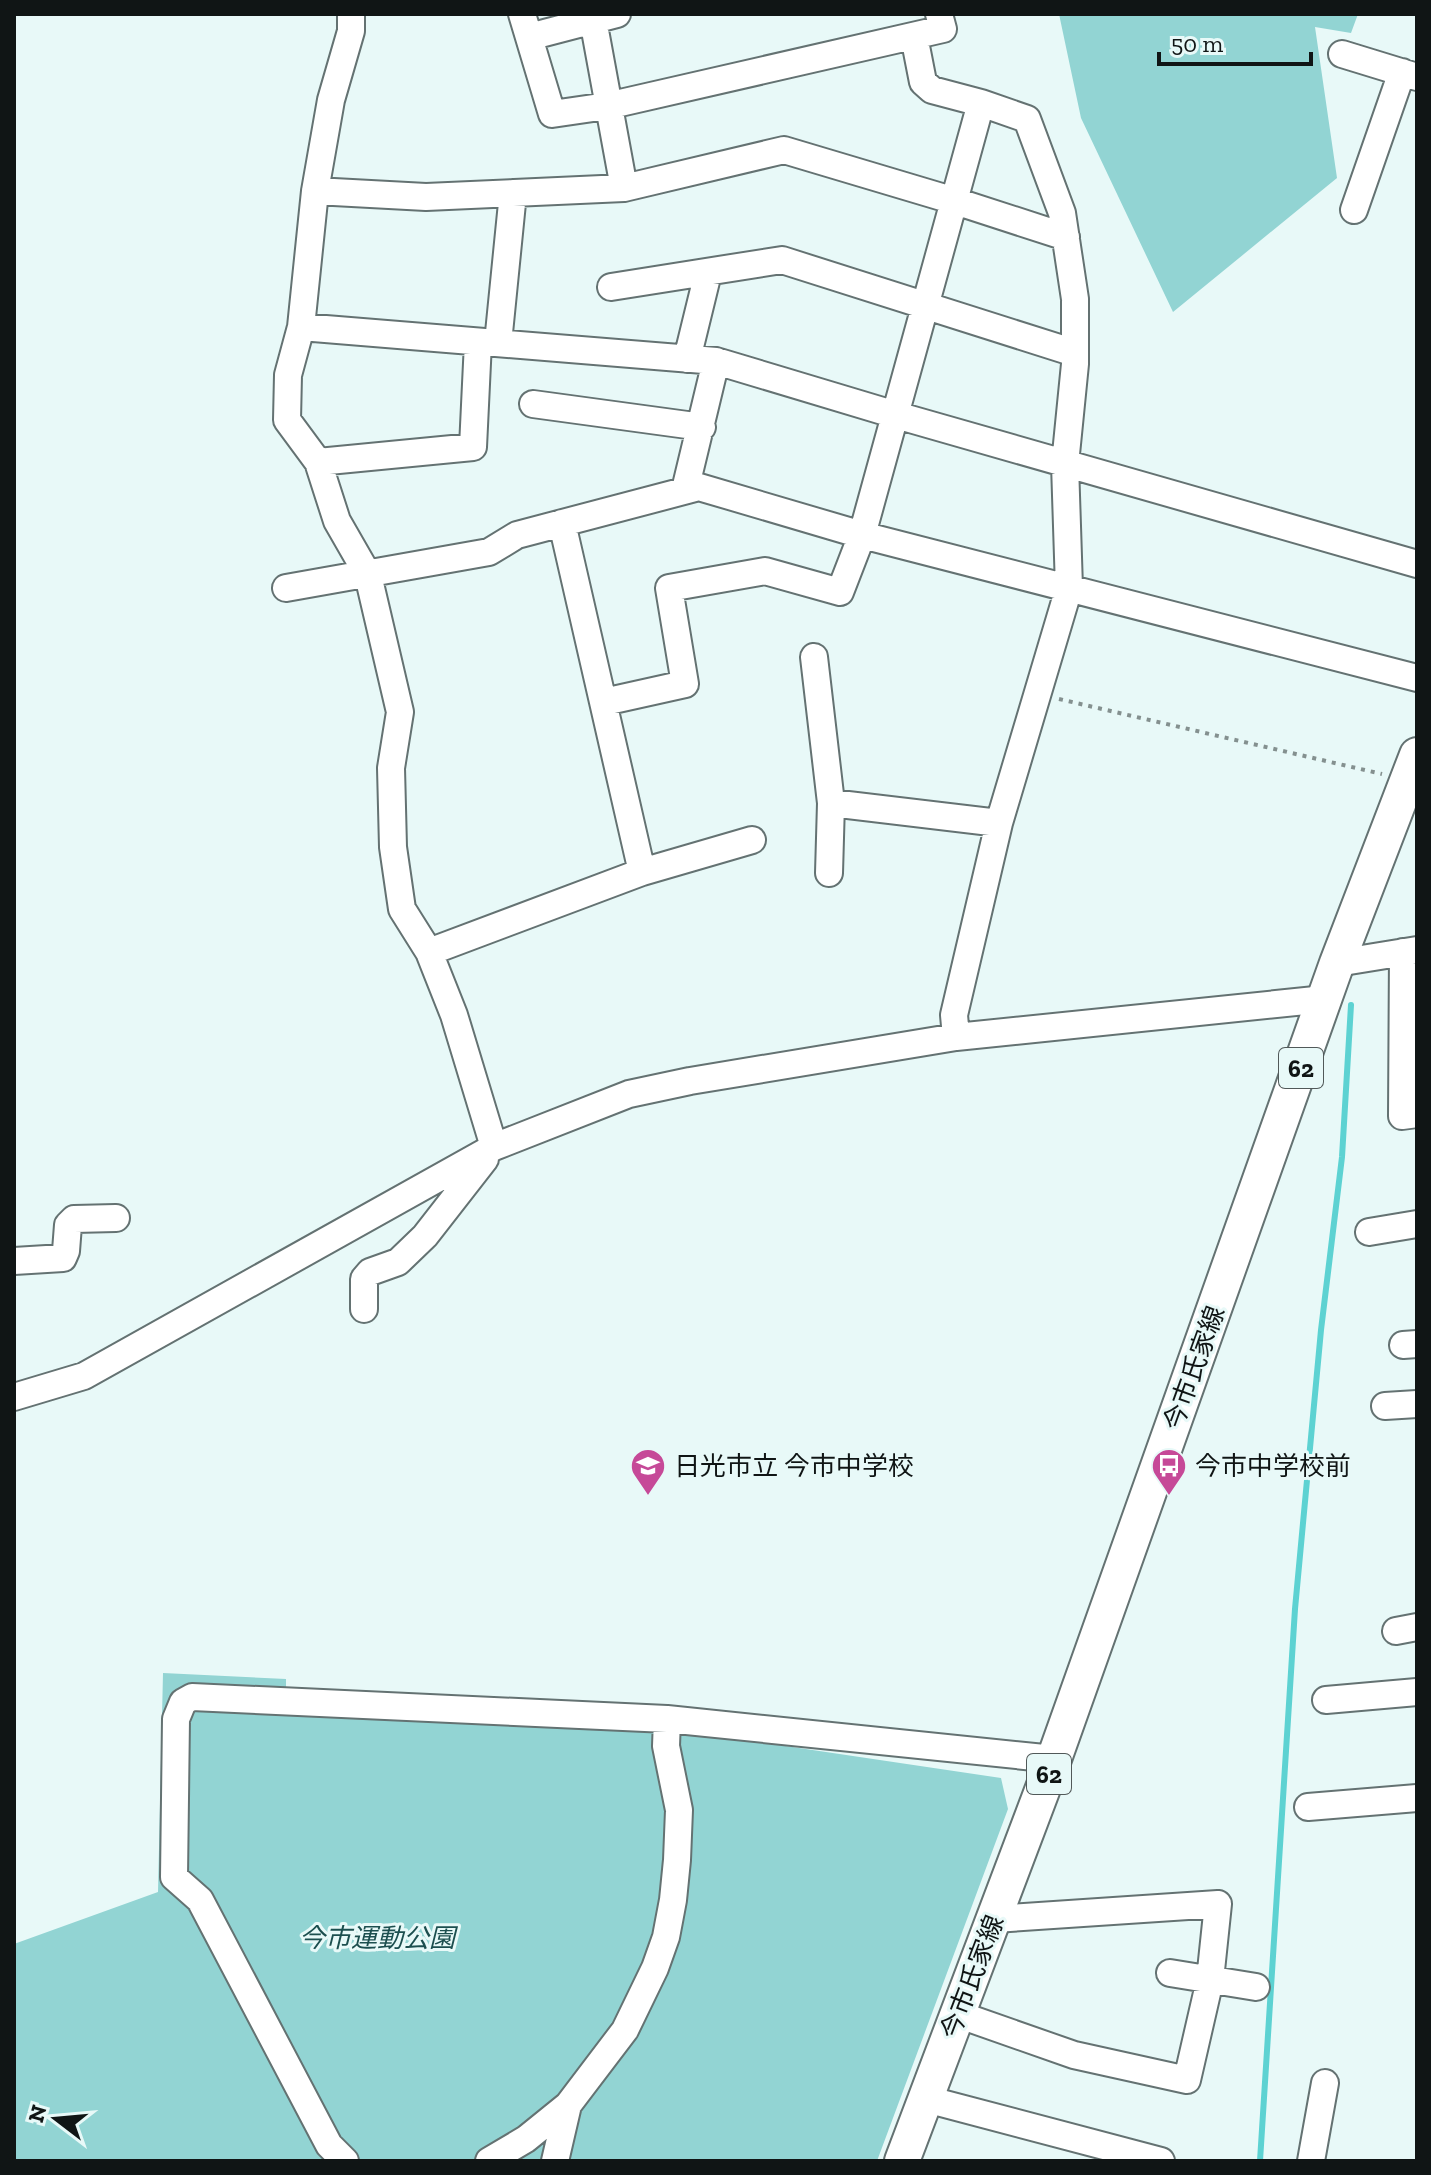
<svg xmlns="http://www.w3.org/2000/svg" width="1431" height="2175" font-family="'Zilla Slab','Noto Sans JP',serif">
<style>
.green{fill:#92d4d3}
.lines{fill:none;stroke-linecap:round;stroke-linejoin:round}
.stream{stroke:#5dd2d2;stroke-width:6}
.minor-casing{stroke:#647272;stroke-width:30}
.major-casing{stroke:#647272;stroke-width:38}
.path{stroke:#84908f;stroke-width:4;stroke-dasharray:4 6;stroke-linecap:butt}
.minor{stroke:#fff;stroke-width:26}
.major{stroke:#fff;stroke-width:34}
.labels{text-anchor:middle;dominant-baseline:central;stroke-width:6;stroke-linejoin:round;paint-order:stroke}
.shield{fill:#e8f9f8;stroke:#515959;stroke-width:2}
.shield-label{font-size:24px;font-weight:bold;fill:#101515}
.street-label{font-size:26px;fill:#101515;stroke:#e8f9f8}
.poi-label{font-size:26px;fill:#101515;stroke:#e8f9f8;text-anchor:start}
.park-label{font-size:26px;font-style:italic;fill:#1c4f4f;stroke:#e8f9f8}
</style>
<rect width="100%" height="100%" fill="#e8f9f8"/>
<path class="green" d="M1059,14H1358L1351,33L1315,27L1337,178L1173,312L1081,118Z
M163,1673L286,1679V1693L698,1733L1001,1778L1008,1809L877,2161H14V1944L158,1892Z"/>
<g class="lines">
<path class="stream" d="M1260,2161L1295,1609L1321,1330L1342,1157L1351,1005"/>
<defs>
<path id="minor" d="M351,14V31L331,100L315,191L301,327L288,375L287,420L318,462L337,521L368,575L400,712L391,768L393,847L402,909L429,952L454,1015L494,1147
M522,14L552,114L607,106L943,29L939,14
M592,14L624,188
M529,37L617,14
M1342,54L1417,77
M315,191L426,197L624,188L784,150L955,201L1066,237
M1354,210L1402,72
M611,287L782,260L1075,353
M301,327L716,361L896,415L1417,564
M498,343L513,193
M687,359L708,273
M533,404L702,427
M318,462L473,447L478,342
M685,490L716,361
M562,523L642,872
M286,588L489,552L517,535L699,487L862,535L1417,678
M814,657L831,803L829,873
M604,702L685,684L669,588L765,571L840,592L862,535L981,103L932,90L923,82L914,36
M831,803L999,823
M429,952L642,872L752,840
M1403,952L1402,1116L1417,1114
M1337,963L1417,950
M956,1037L954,1015L999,823L1069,588L1065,464L1075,364V299L1062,213L1027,119L981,103
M1369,1232L1417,1224
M14,1261L63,1258L66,1251L68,1225L74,1219L116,1218
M364,1309V1279L370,1272L398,1262L425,1236L485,1159
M1403,1345L1417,1344
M14,1397L84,1376L494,1147L629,1094L690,1081L956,1037L1325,999
M1385,1406L1417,1404
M1396,1631L1417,1627
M1326,1700L1417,1692
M1308,1807L1417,1798
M1170,1973L1256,1987
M957,2014L1074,2055L1187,2080L1210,1980L1218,1904L994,1919
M926,2099L1161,2161
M345,2161L329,2145L200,1900L174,1877L176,1719L183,1702L192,1697L667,1719L1054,1759
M489,2161L526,2139L568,2105L625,2030L655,1968L666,1937L673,1900L677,1860L679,1810L666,1746L667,1719
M555,2161L568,2105
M1311,2161L1325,2083"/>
<path id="major" d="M902,2161L1054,1759L1337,963L1417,755"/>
</defs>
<use href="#minor" class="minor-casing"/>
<use href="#major" class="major-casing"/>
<path class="path" d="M1059,699L1382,774"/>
<use href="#minor" class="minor"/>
<use href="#major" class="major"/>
</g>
<defs>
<symbol id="school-pin" viewBox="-11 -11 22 30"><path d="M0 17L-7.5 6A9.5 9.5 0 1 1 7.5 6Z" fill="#c64998" stroke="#e8f9f8"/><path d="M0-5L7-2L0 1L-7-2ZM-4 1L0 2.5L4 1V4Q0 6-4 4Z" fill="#fff"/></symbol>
<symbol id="bus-pin" viewBox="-11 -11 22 30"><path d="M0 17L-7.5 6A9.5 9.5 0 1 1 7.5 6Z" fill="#c64998" stroke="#e8f9f8"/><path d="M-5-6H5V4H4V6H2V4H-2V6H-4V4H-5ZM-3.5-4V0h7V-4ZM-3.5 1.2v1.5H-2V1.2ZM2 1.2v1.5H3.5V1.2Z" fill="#fff"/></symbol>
</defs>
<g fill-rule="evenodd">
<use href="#school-pin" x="628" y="1446" width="40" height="54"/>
<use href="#bus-pin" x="1149" y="1446" width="40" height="54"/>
</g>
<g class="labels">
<g class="shield">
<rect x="1279" y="1048" width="44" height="40" rx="6"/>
<rect x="1027" y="1754" width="44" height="40" rx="6"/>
</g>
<g class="shield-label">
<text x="1301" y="1068">62</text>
<text x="1049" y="1774">62</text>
</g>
<g class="street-label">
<text transform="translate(1194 1368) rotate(-70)">今市氏家線</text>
<text transform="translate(972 1977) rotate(-69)">今市氏家線</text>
</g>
<g class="poi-label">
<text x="674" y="1466">日光市立 今市中学校</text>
<text x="1195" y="1466">今市中学校前</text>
</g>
<g class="park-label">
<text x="377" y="1938">今市運動公園</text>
</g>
</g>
<rect width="1431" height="2175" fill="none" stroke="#101515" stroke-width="32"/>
<g transform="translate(56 2119) rotate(286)" stroke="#e8f9f8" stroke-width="6" paint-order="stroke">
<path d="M0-6L14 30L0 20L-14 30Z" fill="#101515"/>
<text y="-12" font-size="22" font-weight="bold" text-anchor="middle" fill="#101515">N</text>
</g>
<path d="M1159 52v12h152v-12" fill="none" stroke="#101515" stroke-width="4"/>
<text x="1171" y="52" font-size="24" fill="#101515" stroke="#e8f9f8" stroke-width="6" paint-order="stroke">50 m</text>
</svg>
